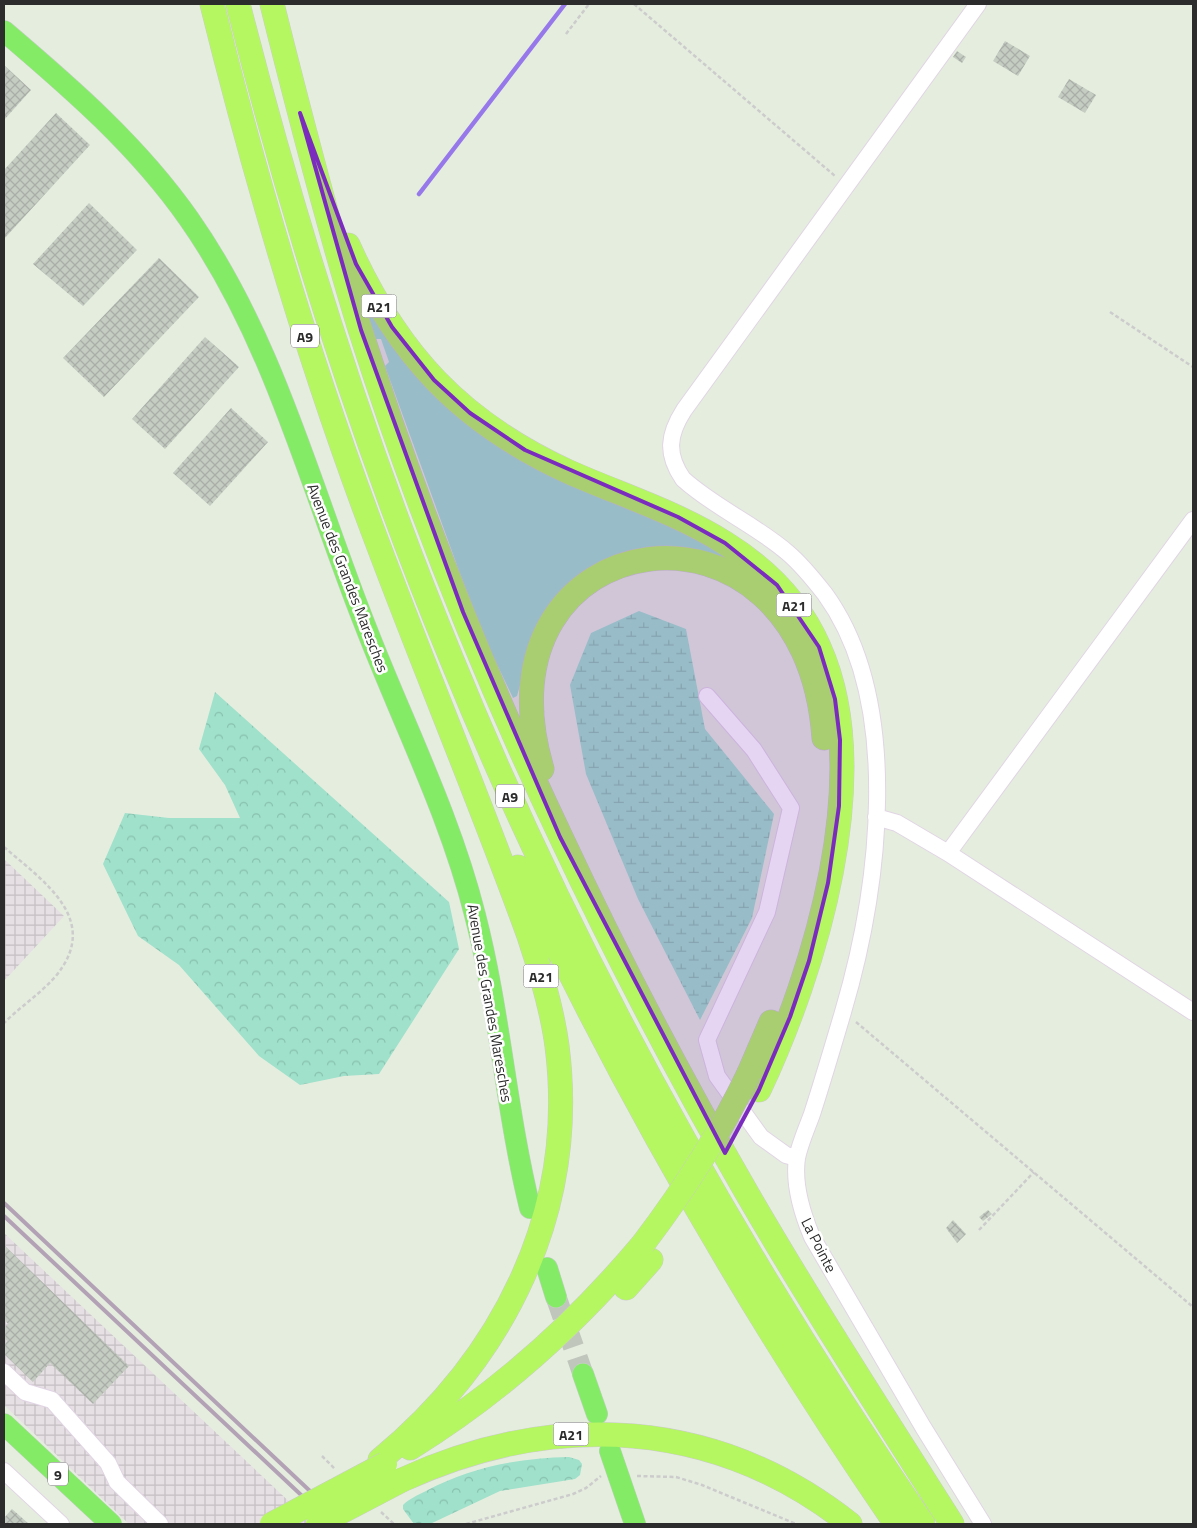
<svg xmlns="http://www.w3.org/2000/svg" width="1197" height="1528" font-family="'Titillium Web',sans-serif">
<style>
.industrial{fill:url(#industrial-grid)}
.grass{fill:#9fe1cb}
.forest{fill:url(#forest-crowns)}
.wetland{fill:url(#wetland-marsh)}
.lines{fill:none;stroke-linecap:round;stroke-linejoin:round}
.stream{stroke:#9778ea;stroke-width:4.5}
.building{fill:url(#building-cross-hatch)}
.major-tunnel{stroke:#c0c6bb;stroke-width:21;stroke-dasharray:21 11;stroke-linecap:butt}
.minor-casing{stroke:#e1d5e4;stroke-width:18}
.major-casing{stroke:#ccc;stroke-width:22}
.highway-casing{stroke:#ccc;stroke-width:25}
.path{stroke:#ccc;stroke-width:2.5;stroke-dasharray:4 2.5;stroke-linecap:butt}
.minor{stroke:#fff;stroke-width:16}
.major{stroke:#84eb67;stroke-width:21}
.highway{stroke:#b5f760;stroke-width:24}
.rail{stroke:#b3a2b5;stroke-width:4}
.highway-bridge-casing{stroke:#ccc;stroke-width:25;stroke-linecap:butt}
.highway-bridge{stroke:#b5f760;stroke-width:24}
.marked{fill:#7b2cbf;fill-opacity:0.2;stroke:#7b2cbf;stroke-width:4;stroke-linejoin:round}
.labels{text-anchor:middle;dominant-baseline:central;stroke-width:5;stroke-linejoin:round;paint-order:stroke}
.shield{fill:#fff;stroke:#6b6b6b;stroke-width:1}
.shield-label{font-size:14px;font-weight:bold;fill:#2c2c2c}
.street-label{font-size:15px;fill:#2c2c2c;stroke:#fff}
</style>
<defs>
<pattern id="industrial-grid" width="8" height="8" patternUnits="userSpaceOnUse" patternTransform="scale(1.25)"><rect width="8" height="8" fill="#e6dfe4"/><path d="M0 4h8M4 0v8" fill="none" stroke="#c5c0c4"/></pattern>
<pattern id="forest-crowns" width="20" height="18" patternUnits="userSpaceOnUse" patternTransform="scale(1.25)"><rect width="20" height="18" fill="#9fe1cb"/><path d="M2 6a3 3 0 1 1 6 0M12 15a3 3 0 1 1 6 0" fill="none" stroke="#89c1ae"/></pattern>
<pattern id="wetland-marsh" width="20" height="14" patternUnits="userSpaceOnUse" patternTransform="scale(1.25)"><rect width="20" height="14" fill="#9fe1cb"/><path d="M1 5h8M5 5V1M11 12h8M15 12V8" fill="none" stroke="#89c1ae"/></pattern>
<pattern id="building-cross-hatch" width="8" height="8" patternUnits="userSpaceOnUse" patternTransform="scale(1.25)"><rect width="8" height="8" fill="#c5ccc2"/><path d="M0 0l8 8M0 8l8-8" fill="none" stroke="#a9afa7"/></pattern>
</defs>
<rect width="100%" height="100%" fill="#e5eddf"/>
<path class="industrial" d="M4,859L64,916L4,981Z
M4,1233L313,1524H129L4,1405Z"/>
<path class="grass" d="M357,284L419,375L700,538L739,567L653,551L541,622L532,643L517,696L513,698L487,643L458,568L385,366L389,362L381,339H376Z"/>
<path class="forest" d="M215,692L449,902L459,949L379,1074L344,1076L300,1085L259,1056L179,965L138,936L103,864L125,813L169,818H240L225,785L199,749Z
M569,1457L579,1460L582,1464L580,1475L575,1479L500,1491L430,1524H414L403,1509V1505C409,1499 418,1495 426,1491C471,1467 519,1458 569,1457Z"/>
<path class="wetland" d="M639,611L686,629L705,729L774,814L752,918L700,1020L638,899L586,774L570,685L591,633Z"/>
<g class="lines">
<path class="stream" d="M419,194L565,4"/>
</g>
<path class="building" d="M1005,41L1030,56L1018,76L993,61Z
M957,51L966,57L962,63L953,57Z
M4,65L31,90L4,120Z
M1069,79L1096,95L1085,113L1058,97Z
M56,113L90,145L4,239V170Z
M89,203L137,250L83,306L33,264Z
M159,258L199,297L104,397L63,358Z
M205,337L239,367L165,449L132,419Z
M231,408L268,442L210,506L173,473Z
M988,1210L992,1214L983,1221L979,1217Z
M953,1220L966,1234L957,1243L946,1228Z
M4,1245L129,1366L93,1404L50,1363L33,1382L4,1354V1345L7,1341L4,1338V1328L8,1324L4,1319Z
M12,1509L29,1524H4V1518Z"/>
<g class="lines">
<path class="major-tunnel" d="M556,1297L583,1374"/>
<defs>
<path id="minor" d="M978,4L684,410C668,435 666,454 683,479C715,508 756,525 788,553C801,564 814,580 825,594C904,703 879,890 843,1012C833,1046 823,1080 812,1114C807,1128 800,1143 797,1158C793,1185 802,1213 812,1237L923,1427L983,1524
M707,696L754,750L791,808L767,912L707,1040L717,1076L761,1137L786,1155L797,1158
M876,817L897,823L948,853L1193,1012
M948,853L1193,520
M4,1372L25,1392L52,1400L108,1463L117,1482L160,1524
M4,1471L61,1524"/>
<path id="major" d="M4,31C71,88 138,146 189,219C274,340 311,489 365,625C402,721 450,815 475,915C500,1011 506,1111 530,1208
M547,1268L556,1297
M583,1374L597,1414
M4,1424L111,1524
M610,1451L635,1524"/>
<path id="highway" d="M212,4C255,177 305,348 367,515C419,656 478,795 529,936C541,972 552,1008 557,1046C578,1210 505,1357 380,1460
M238,4C295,227 364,447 452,660C576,965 738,1253 923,1524
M272,4C299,112 327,222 360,329C415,502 483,673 561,837C618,959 681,1079 748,1195C813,1307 883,1415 952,1524
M348,245C397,354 460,422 569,472C621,495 676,512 725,543C765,568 800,603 819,647C876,774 815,971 759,1090
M542,769C468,519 805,470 824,738
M518,867C626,1095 753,1316 896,1524
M749,1073L771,1022
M626,1288L651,1260
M410,1448C499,1393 576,1324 643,1244
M402,1480C555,1410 716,1418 850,1524"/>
</defs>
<use href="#minor" class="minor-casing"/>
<use href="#major" class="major-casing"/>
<use href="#highway" class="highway-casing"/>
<path class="path" d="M634,4L835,176
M566,34L589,4
M1110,312L1193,367
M4,847C43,881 103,920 55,977C40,994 20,1007 4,1023
M856,1022L1193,1307
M979,1230L1034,1172
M322,1456L335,1469
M637,1476L676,1477L702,1485L796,1524
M381,1512L394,1524
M466,1524L573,1494L586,1488L601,1476"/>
<use href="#minor" class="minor"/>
<use href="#major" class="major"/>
<use href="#highway" class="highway"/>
<path class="rail" d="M4,1203L345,1524
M4,1216L332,1524"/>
<defs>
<path id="highway-bridge" d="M643,1244C684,1190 720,1134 749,1073
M272,1524L385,1464
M318,1524L402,1480"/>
</defs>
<use href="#highway-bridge" class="highway-bridge-casing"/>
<use href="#highway-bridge" class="highway-bridge"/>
</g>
<path class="marked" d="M300,113L356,264L392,327L434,380L470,413L525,450L678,517L725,543L777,585L819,647L835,699L840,740L839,806L828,883L809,961L790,1017L759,1090L725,1153L560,837L463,612L361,330Z"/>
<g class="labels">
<g class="shield">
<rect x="361.5" y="294.5" width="35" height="23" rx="4"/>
<rect x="291" y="324.5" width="28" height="23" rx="4"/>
<rect x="776.5" y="593.5" width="35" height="23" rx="4"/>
<rect x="496" y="784.5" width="28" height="23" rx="4"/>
<rect x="523.5" y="964.5" width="35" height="23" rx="4"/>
<rect x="553.5" y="1422.5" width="35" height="23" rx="4"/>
<rect x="48" y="1462.5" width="20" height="23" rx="4"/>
</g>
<g class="shield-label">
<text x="379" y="306">A21</text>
<text x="305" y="336">A9</text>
<text x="794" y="605">A21</text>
<text x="510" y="796">A9</text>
<text x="541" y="976">A21</text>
<text x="571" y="1434">A21</text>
<text x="58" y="1474">9</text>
</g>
<g class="street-label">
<text transform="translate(348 578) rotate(69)">Avenue des Grandes Maresches</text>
<text transform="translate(490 1003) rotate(80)">Avenue des Grandes Maresches</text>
<text transform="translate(819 1245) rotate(63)">La Pointe</text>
</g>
</g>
<rect width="1197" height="1528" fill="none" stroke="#2c2c2c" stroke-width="10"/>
</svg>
